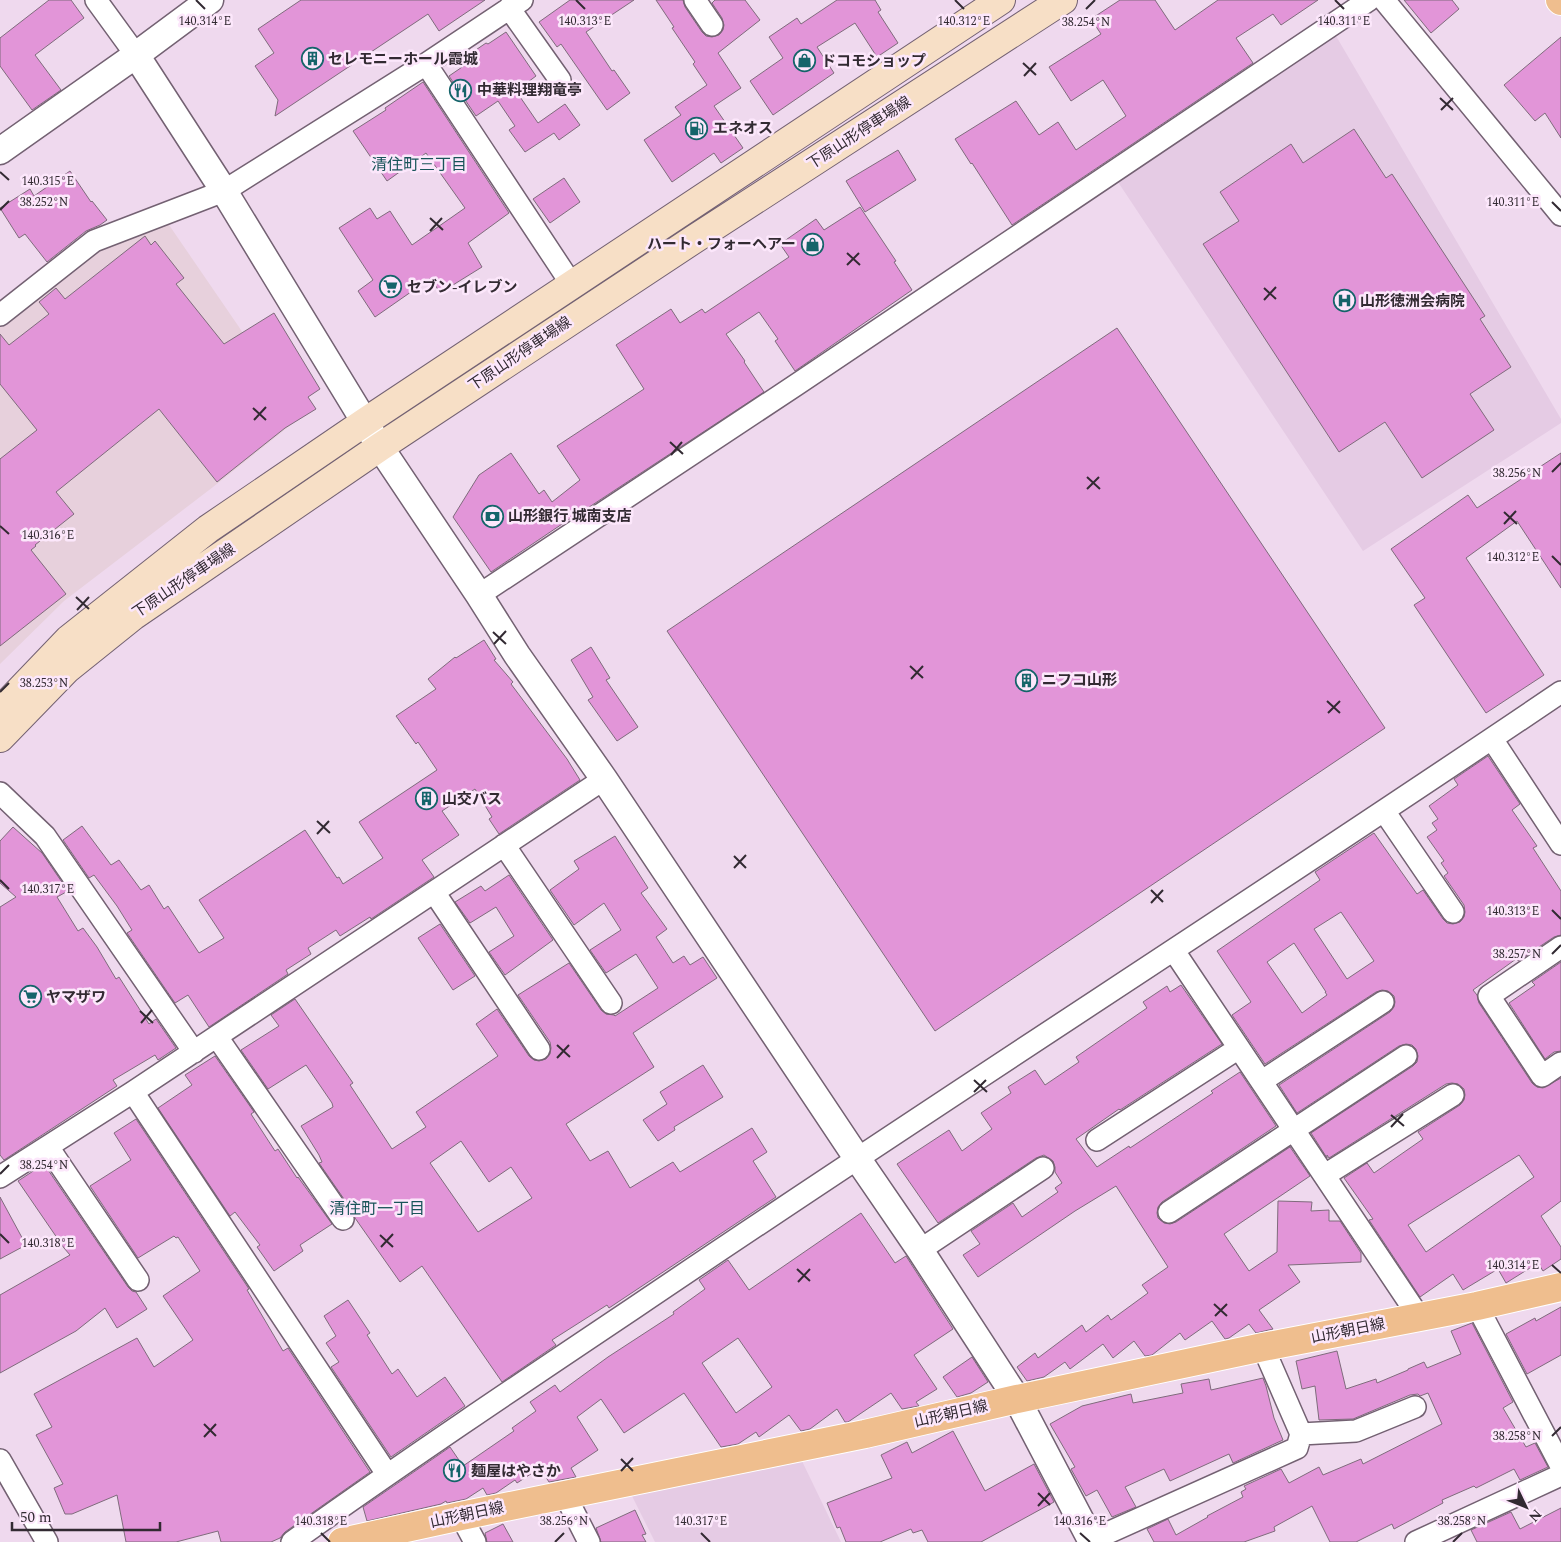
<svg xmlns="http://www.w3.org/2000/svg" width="1561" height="1542" font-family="Spectral,'Noto Sans JP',serif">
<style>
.industrial{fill:#e7d0dc}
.built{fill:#e5cbe4}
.building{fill:#e295d8;stroke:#7f6b7c;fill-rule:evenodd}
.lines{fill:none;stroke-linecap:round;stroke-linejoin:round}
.minor-casing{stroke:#736172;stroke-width:24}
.tertiary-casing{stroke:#736172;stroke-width:29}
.secondary-casing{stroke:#736172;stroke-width:30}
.primary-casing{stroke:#fff;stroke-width:30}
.minor{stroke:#fff;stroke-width:21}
.tertiary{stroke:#fff;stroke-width:26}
.secondary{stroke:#f7dfc6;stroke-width:28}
.primary{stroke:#efbe8e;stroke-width:28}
.ticks{fill:none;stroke:#322a32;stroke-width:2}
.labels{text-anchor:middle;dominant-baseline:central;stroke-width:5;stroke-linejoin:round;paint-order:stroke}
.poi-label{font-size:15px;font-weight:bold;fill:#322a32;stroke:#fce7fb;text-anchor:start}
.street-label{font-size:15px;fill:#322a32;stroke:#fce7fb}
.neighbourhood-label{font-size:16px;fill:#185459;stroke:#fce7fb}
.ticks-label{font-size:12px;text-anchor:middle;fill:#322a32;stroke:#fce7fb;stroke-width:5;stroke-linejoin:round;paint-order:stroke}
</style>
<rect width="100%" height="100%" fill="#efd9ee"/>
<path class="industrial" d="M167,222L239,327L297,420L213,487L64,601L0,664V325L100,245Z"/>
<path class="built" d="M1336,36L1561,419V423L1363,551L1118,182Z
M801,1459L841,1542H655L631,1494Z"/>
<path class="building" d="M49,0H71L84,18L35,55L61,90L32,110L0,66V38Z
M301,0H485L439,31L428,14L275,116L278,100L255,66L274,53L258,29Z
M570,0H634L586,32L612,71L614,70L630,93L607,110L561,44L557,47L539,22Z
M656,0H683L685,7L702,32L706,36L712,37L719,35L723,30L724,25L722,18L712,3L715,0H745L760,20L718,53L741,88L714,106L743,148L721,163L714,153L672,182L644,140L681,115L675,107L707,85L693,64L695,62L672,28L674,27Z
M837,0H875L881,10L878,12L898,43L877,57L855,23L817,47L834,73L773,115L750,81L783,58L769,37L797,18L801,24Z
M1120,0H1155L1175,30L1218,0H1318L1281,25L1273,14L1236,38L1253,63L1012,225L972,163L971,164L955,139L1016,101L1039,135L1058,122L1076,150L1126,116L1103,80L1071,101L1049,67L1101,34L1091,19Z
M1404,0H1452L1459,9L1431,33Z
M506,32L536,76L516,91L538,123L565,104L580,125L559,140L554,133L525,152L509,130L515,126L498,101L476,116L449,76L471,61L467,56L486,43L488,44Z
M1561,37V138L1545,113L1535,121L1504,85Z
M423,82L509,213L468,243L482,267L440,293L431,278L375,317L358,291L373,280L339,228L370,208L377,219L390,211L412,245L465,208L426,153L387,181L353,131L386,110L385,108Z
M1354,129L1386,178L1392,174L1485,316L1480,319L1511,367L1470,394L1494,430L1422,478L1385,422L1339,452L1203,244L1239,221L1220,192L1291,144L1303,163Z
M898,150L916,180L865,212L846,181Z
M70,171L91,202L92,201L107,220L100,225L86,231L47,262L25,234L19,238L0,208L30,189L34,196Z
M564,178L580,202L550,223L533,199Z
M860,207L896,261L894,262L912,290L795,371L775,341L778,339L759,312L726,334L745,361L744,362L764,392L571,519V518L491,572L453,517L479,475L511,453L539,494L544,490L552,502L580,480L557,446L644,389L616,345L671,309L680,323L702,309L705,313L789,257L780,244L816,219L824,230Z
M145,236L151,245L155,241L184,278L176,284L224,344L274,313L320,389L308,397L316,409L285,428L217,482L159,409L56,492L74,514L35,545L36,546L31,550L66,594L0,646V459L37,430L0,384V334L9,345L49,314L39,302L56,288L65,299Z
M1117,328L1385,728L935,1031L667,631Z
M1561,453V588L1517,521L1466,558L1544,675L1486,713L1414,605L1425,598L1391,549L1468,495L1477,508Z
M484,640L496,659L494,660L513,682L511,684L567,759L580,780L499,834L489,819L492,817L475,789L442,811L459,835L422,860L434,877L371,919L370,917L340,936L336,930L308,948L311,954L286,970L288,974L209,1027L188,995L175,1003L127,933L132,930L117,906L94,875L89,878L63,840L82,826L111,865L119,860L141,890L149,885L164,909L168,906L199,953L224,938L199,900L305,830L337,878L339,877L343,884L383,858L359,822L437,770L418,742L416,744L396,716L436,689L428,679L455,657L456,658Z
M591,647L610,678L606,680L638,727L617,741L588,700L593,697L571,660Z
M1488,756L1520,804L1512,810L1537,846L1533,848L1561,891V935L1554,937L1518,961L1516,959L1473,990L1477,995L1479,1003L1532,1083L1537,1087L1543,1088L1561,1078V1201L1541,1216L1561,1247V1259L1543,1271L1538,1263L1506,1283L1498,1269L1463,1290L1453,1274L1420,1297L1369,1220L1373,1219L1344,1178L1367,1163L1374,1173L1423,1139L1418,1132L1460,1105L1464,1100L1465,1095L1464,1089L1458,1084L1452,1083L1446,1084L1329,1158L1327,1155V1158L1311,1133L1413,1066L1417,1062L1418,1056L1416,1049L1412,1045L1406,1044L1399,1046L1297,1113L1279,1085L1390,1012L1394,1007L1395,1002L1394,996L1388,991L1382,990L1376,992L1265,1064L1232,1015L1251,1002L1217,951L1320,880L1315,872L1374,833L1417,894L1423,890L1443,919L1447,923L1453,924L1460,922L1464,917L1465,912L1464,905L1444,876L1448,873L1441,863L1444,861L1427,837L1437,830L1432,823L1438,819L1429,806L1458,785L1454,779ZM1341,912L1374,961L1347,979L1314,929ZM1294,943L1326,992H1325L1327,995L1302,1013L1267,962ZM1519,1155L1534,1177L1426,1252L1408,1225Z
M13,827L42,853L68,891L57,897L78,931L83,928L97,947L116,979L119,977L149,1024L156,1019L176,1048L158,1060L155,1055L113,1080L117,1086L4,1160L0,1155V907L16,897L0,883V841Z
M615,836L648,888L641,893L667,929L656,937L673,963L684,956L690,965L703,957L717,978L633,1033L654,1067L566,1124L590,1161L608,1151L630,1188L673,1162L680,1172L752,1128L767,1152L753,1161L776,1197L609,1308L607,1305L552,1340L556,1345L502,1382L422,1266L400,1282L355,1218L353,1212L319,1163L322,1162L319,1155L301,1126L333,1107L332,1103L306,1065L268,1089L241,1050L279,1026L271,1015L295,999L353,1083L350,1085L392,1149L426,1127L416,1112L498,1056L476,1024L497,1009L529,1056L534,1060L539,1061L546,1059L550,1054L551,1048L550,1042L518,995L569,963L601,1010L606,1014L614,1015L615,1016L658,988L636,954L606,973L590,950L621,930L604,903L574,925L550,890L579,869L574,861ZM461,1141L489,1182L511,1167L532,1198L478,1232L430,1163Z
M509,875L553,940L505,975L489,952L514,936L496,907L470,923L455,902L481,886L485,891Z
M440,924L475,976L453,990L418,938Z
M1561,962V1051L1554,1052L1545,1059L1509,1003L1535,985L1532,982Z
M1181,985L1222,1044L1120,1110L1119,1109L1076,1139L1097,1167L1129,1146L1130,1148L1213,1093L1211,1091L1240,1072L1276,1126L1162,1202L1158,1207L1157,1213L1158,1218L1164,1223L1170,1224L1176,1222L1290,1147L1310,1176L1224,1234L1249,1271L1277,1252L1278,1201L1312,1202L1311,1211L1329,1210V1221H1340L1361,1253V1262L1288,1265L1300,1282L1259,1310L1273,1329L1256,1333L1249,1324L1229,1338L1225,1339L1212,1321L1185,1340L1180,1333L1152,1355L1145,1356L1134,1341L1113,1358L1103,1344L1070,1369L1065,1362L1044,1377L1027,1381L1017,1367L1035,1353L1038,1358L1082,1325L1086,1332L1108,1315L1111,1320L1148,1293L1142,1285L1168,1267L1116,1186L1075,1211L978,1277L963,1255L980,1244L971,1231L1013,1203L1022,1217L1058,1192L1055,1188L1062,1183L1055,1172V1167L1053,1161L1044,1155L1036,1158L938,1223L897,1164L949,1130L962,1151L992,1129L981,1113L1011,1093L1008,1087L1035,1070L1045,1085L1079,1062L1076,1057L1147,1008L1143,1002L1167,986L1170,992Z
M215,1056L254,1112L251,1114L275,1151L278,1149L297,1178L298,1177L332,1224L300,1245L303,1251L274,1271L257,1247L260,1245L235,1212L230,1216L158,1108L192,1085L185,1075Z
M703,1065L723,1097L674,1127L675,1130L658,1141L643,1120L667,1104L660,1092Z
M136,1119L249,1289L247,1290L283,1351L288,1348L370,1472L285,1532L280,1538L271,1542H221L218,1531L176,1542H126L117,1495L72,1514H65L54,1488L63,1484L36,1435L52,1427L34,1394L137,1338L154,1367L193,1340L163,1296L200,1271L178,1237L176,1238L174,1236L138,1258L90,1186L131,1160L114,1133Z
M44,1164L128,1287L132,1291L136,1292L147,1309L117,1328L105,1308L76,1331L0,1373V1295L70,1255L64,1248L18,1181Z
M0,1197L26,1245L0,1259Z
M861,1213L895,1263L906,1256L953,1329L914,1355L937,1389L916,1402L919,1406L902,1409L891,1393L848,1422H845L837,1409L810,1429L801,1431L789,1415L759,1437L756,1432L738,1444L721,1447L684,1393L624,1433L601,1399L577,1417L598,1450L571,1468L576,1477L549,1482L540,1468L517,1483L515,1480L496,1493L487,1495L483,1488L466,1499L447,1503L446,1501L441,1504L367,1521L363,1507L450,1447L463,1466L514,1431L512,1428L536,1411L530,1402L555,1385L560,1392L608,1357L674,1314L673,1312L705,1289L699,1280L728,1260L749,1290ZM738,1338L772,1387L736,1413L702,1363Z
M348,1300L370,1333L367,1335L392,1374L398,1369L417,1397L445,1377L465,1406L391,1457L331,1367L339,1362L326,1343L336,1336L324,1316Z
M1561,1307V1355L1527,1374L1506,1334L1535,1318L1536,1321Z
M1472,1323L1513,1402L1503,1408L1526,1447L1535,1443L1548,1467L1520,1480L1514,1469L1476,1488L1474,1486L1442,1500L1443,1503L1394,1529L1392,1524L1356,1542H1330L1312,1506L1274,1527L1275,1531L1244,1542H1154L1147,1529L1168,1519L1176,1535L1208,1517L1207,1516L1243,1497L1241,1492L1246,1489L1244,1486L1281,1469L1289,1483L1319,1467L1323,1475L1361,1459L1363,1464L1442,1424L1428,1393L1420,1396L1418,1394L1410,1395L1353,1419L1319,1420L1315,1386L1302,1389L1296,1361L1337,1351L1346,1389L1376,1379L1377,1383L1408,1370V1369L1424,1362L1427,1368L1461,1354L1451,1331Z
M972,1357L988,1382L971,1393L957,1397L943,1377Z
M1263,1378L1266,1386L1274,1418L1283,1440L1233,1463L1229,1454L1170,1481L1164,1469L1125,1487L1136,1507L1112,1517L1097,1490L1086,1496L1071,1469L1075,1467L1050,1424L1082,1406L1131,1394L1133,1403L1183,1393L1181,1384L1209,1379L1211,1390Z
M953,1431L985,1491L1034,1464L1054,1502L981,1542H928L922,1530L913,1533L911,1529L880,1542H846L840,1527L837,1528L827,1503L892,1478L881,1455L907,1442L912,1453Z
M1561,1508V1542H1477L1471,1530L1511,1512L1520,1529Z
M635,1510L646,1534L642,1535L646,1542H601L596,1528Z
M503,1524L513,1542H487L485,1533Z"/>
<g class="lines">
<defs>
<path id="minor" d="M96,0L136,55
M695,0L712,25
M1384,0L1561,215
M509,8L560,80
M426,64L572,285
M0,315L94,241L224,191L426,64L522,0
M479,595L796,385L1369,0
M1492,739L1561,844
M0,793L45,836L194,1052
M1384,811L1453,912
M504,845L611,1003
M434,892L539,1049
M1561,947L1489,996L1542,1076L1561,1063
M1174,951L1419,1317
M217,1037L343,1219
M1262,1081L1383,1002
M133,1092L387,1474
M1097,1140L1239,1048
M48,1147L138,1280
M1325,1175L1453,1095
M0,1177L133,1092L604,779
M1169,1212L1406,1056
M920,1250L1043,1168
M1477,1306L1561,1466
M1301,1434L1356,1431L1415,1407
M0,1460L47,1542
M565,1495L589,1542
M461,1516L475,1542
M1092,1540L1297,1448L1301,1434L1263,1347
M292,1542C404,1462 519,1385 634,1308C941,1100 1254,900 1561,692
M1416,1542L1561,1475"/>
<path id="tertiary" d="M136,55L224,191L380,447L479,595L517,655L604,779L857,1158L920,1250L1017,1399L1092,1542
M0,151L136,55L210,0"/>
<path id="secondary" d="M0,711L69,639L208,529L365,422L1001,0
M0,738L67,669L133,616L380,447L696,238L1063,0"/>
<path id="primary" d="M1560,0L1561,1
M342,1542L461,1516L865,1434L1017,1399L1263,1347L1477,1306L1561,1287"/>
</defs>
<use href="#minor" class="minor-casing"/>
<use href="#tertiary" class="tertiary-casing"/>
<use href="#secondary" class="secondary-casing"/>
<use href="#primary" class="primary-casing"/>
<use href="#minor" class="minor"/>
<use href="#tertiary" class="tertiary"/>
<use href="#secondary" class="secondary"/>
<use href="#primary" class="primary"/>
</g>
<path class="ticks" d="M196,0L205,9M576,0L585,9M955,0L964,9M1335,0L1344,9M1086,9L1095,0M1023,63L1036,75M1024,76L1036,63M1440,98L1453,110M1441,110L1453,98M0,172L9,180M1552,202L1561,211M0,210L9,201M430,218L443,230M430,231L442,218M847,253L860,265M847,265L859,253M1264,288L1276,299M1264,300L1276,287M253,408L266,420M254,420L266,407M670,442L683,454M671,455L682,442M1552,472L1561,463M1087,477L1100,489M1087,489L1099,477M1504,512L1517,524M1504,524L1516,511M0,526L9,534M1552,556L1561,565M76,597L89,609M77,610L89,597M493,632L506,644M494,644L506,631M910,666L923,678M911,679L923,666M0,692L9,683M1327,701L1340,713M1328,713L1340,701M317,821L330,833M317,834L329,821M734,856L746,868M734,868L746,855M0,880L9,889M1151,890L1163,902M1151,903L1163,890M1552,910L1561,919M1552,954L1561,945M140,1011L153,1023M141,1023L152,1010M557,1045L570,1057M557,1058L569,1045M974,1080L987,1092M974,1092L986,1080M1391,1115L1404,1126M1391,1127L1403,1114M0,1174L9,1165M0,1234L9,1243M380,1235L393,1247M381,1247L393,1234M1552,1265L1561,1273M797,1269L810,1281M798,1282L810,1269M1214,1304L1227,1316M1215,1316L1227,1304M204,1424L216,1436M1552,1436L1561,1427M204,1437L216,1424M621,1459L633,1471M621,1471L633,1458M1038,1493L1050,1505M1038,1506L1050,1493M321,1533L330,1542M701,1533L710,1542M1080,1533L1090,1542M555,1542L564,1533M1453,1542L1462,1533"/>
<defs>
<symbol id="building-ring" viewBox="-11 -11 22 22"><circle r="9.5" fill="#fce7fb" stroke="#15646a" stroke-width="1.5"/><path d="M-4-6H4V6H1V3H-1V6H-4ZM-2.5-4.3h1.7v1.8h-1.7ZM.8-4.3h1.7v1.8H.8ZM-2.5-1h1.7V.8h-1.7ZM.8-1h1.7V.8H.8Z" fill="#15646a"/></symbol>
<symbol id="shop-ring" viewBox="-11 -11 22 22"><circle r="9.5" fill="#fce7fb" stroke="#15646a" stroke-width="1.5"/><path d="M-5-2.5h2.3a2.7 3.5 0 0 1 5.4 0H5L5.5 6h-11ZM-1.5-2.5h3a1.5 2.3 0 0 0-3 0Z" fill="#15646a"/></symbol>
<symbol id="restaurant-ring" viewBox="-11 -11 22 22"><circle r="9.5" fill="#fce7fb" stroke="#15646a" stroke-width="1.5"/><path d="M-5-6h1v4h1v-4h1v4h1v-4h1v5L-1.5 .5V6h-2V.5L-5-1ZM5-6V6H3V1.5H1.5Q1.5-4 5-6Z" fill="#15646a"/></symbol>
<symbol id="fuel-ring" viewBox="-11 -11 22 22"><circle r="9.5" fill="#fce7fb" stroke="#15646a" stroke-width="1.5"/><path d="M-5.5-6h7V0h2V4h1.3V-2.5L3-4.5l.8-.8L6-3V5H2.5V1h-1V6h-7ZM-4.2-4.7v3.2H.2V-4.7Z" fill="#15646a"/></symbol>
<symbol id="supermarket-ring" viewBox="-11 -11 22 22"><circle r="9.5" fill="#fce7fb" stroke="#15646a" stroke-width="1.5"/><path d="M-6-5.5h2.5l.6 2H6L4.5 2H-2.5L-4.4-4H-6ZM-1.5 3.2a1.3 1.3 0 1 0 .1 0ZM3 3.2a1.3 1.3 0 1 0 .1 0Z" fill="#15646a"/></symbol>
<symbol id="hospital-ring" viewBox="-11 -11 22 22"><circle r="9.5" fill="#fce7fb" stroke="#15646a" stroke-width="1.5"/><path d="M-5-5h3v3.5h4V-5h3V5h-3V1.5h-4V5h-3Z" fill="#15646a"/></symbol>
<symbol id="bank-ring" viewBox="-11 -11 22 22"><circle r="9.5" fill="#fce7fb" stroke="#15646a" stroke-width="1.5"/><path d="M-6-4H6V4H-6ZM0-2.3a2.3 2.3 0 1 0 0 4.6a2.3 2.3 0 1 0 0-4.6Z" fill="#15646a"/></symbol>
</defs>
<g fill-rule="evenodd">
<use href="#building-ring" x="300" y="46" width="25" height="25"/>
<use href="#shop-ring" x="792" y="48" width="25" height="25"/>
<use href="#restaurant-ring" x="448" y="78" width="25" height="25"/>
<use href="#fuel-ring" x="684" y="116" width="25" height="25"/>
<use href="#shop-ring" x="800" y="232" width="25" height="25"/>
<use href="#supermarket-ring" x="378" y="274" width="25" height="25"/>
<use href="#hospital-ring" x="1332" y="288" width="25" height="25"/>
<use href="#bank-ring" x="480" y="504" width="25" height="25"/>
<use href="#building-ring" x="1014" y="668" width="25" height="25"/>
<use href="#building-ring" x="414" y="786" width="25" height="25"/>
<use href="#supermarket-ring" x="18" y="984" width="25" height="25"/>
<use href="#restaurant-ring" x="442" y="1458" width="25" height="25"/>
</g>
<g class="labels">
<g class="poi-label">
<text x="328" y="59">セレモニーホール霞城</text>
<text x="821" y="61">ドコモショップ</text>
<text x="477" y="90">中華料理翔竜亭</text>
<text x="713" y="128">エネオス</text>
<text x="796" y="244" text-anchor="end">ハート・フォーヘアー</text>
<text x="407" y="287">セブン-イレブン</text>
<text x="1360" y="301">山形徳洲会病院</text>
<text x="508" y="516">山形銀行 城南支店</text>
<text x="1042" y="680">ニフコ山形</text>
<text x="442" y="799">山交バス</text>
<text x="46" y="997">ヤマザワ</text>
<text x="471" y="1471">麺屋はやさか</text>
</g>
<g class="street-label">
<text transform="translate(859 133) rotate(-33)">下原山形停車場線</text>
<text transform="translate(520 354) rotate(-34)">下原山形停車場線</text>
<text transform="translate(184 581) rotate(-34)">下原山形停車場線</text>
<text transform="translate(1348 1331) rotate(-11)">山形朝日線</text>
<text transform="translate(951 1414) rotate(-13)">山形朝日線</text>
<text transform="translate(467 1515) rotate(-12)">山形朝日線</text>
</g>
<g class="neighbourhood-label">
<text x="419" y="165">清住町三丁目</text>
<text x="377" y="1209">清住町一丁目</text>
</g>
</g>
<g class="ticks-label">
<text x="1344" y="25">140.311°E</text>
<text x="205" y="25">140.314°E</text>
<text x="964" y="25">140.312°E</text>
<text x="585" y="25">140.313°E</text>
<text x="1086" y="26">38.254°N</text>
<text x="48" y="185">140.315°E</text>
<text x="44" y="206">38.252°N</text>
<text x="1513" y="206">140.311°E</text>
<text x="1517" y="477">38.256°N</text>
<text x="48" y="539">140.316°E</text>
<text x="1513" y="561">140.312°E</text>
<text x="44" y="687">38.253°N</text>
<text x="48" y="893">140.317°E</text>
<text x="1513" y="915">140.313°E</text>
<text x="1517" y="958">38.257°N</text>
<text x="44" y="1169">38.254°N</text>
<text x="48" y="1247">140.318°E</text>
<text x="1513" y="1269">140.314°E</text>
<text x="1517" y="1440">38.258°N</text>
<text x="564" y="1525">38.256°N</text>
<text x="1462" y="1525">38.258°N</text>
<text x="321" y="1525">140.318°E</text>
<text x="701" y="1525">140.317°E</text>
<text x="1080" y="1525">140.316°E</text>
</g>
<g transform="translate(1526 1507) rotate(133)" stroke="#fce7fb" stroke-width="4" paint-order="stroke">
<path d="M0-4L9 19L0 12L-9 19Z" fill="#322a32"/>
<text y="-8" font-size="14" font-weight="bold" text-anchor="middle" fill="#322a32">N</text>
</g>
<path d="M12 1522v8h148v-8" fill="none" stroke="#322a32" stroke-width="2.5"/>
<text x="20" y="1522" font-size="15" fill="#322a32" stroke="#fce7fb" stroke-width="4" paint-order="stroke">50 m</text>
</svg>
